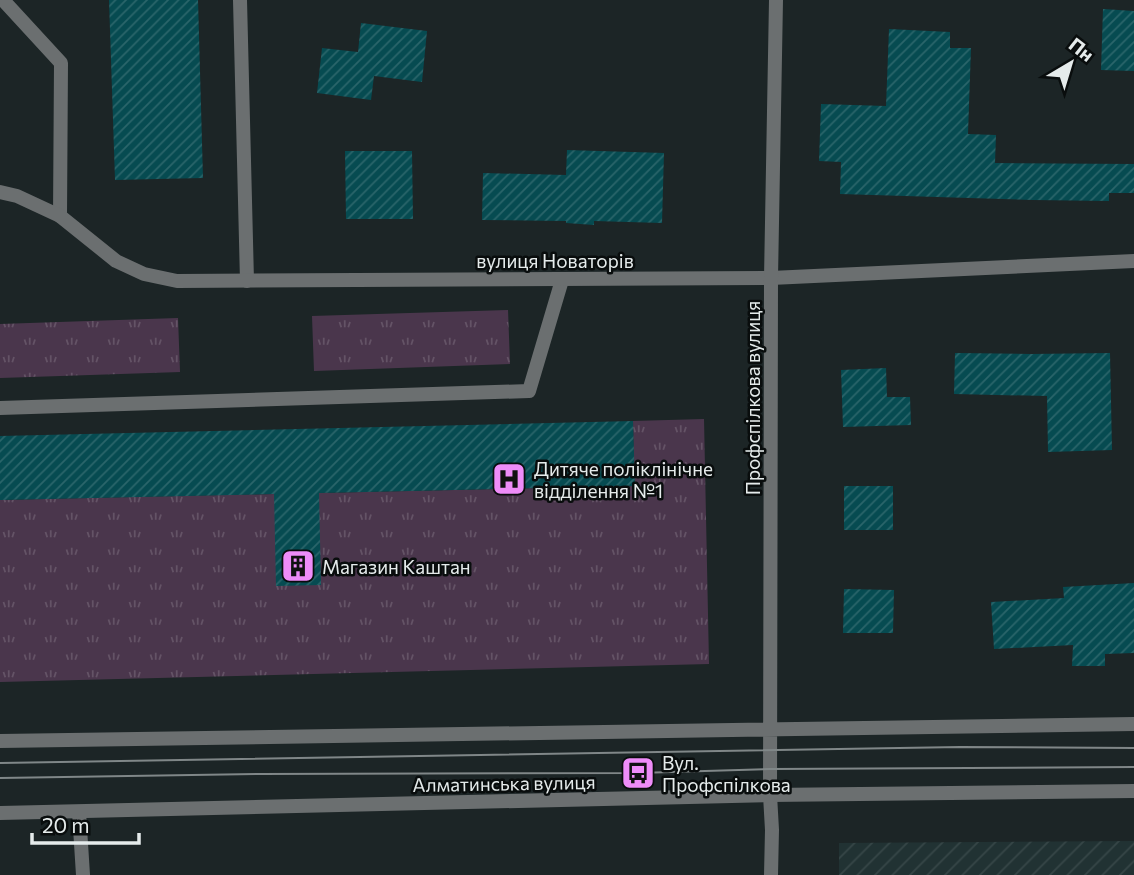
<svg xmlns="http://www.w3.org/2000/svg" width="1134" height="875" font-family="Commissioner,sans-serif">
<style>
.industrial{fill:url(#industrial-furrows)}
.grass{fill:url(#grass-tufts)}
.building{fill:url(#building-hatch)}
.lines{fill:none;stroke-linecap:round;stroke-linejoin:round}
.service{stroke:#6b6f70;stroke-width:14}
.minor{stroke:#6b6f70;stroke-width:14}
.tertiary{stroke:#6b6f70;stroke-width:14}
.tram{stroke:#808788;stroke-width:2}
.labels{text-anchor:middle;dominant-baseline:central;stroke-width:5;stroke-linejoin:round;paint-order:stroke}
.street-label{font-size:19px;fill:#e5ebeb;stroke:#090d0d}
.poi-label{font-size:19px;fill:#e5ebeb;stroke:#090d0d;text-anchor:start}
</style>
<defs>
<pattern id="industrial-furrows" width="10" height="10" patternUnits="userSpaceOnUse" patternTransform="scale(1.75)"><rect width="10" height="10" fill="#213233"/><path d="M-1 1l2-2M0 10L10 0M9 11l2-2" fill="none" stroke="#364647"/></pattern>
<pattern id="grass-tufts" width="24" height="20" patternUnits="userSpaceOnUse" patternTransform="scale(1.75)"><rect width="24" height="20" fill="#4a364c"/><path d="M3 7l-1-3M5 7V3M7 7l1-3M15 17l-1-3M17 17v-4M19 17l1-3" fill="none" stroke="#645366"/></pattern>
<pattern id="building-hatch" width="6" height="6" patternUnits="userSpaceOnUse" patternTransform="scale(1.75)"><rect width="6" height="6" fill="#064b51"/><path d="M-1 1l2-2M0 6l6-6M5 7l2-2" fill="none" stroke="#2a656a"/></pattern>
</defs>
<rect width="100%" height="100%" fill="#1c2526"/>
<path class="industrial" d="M1134,841V875H839V843Z"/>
<path class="grass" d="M508,310L510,364L314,371L312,316Z
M178,318L180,372L0,378V324Z
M704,419L709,664L0,682V500L634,486L633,421Z"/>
<path class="building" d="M109,0H198L203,178L115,180Z
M1103,9L1134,11V71L1101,70Z
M361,23L427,31L422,82L374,76L371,100L317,93L322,48L358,52Z
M889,29L950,32V48H971L968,134L996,135L995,163L1134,164V193H1109V201L1033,200L840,194L841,162L819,161L821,104L886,106Z
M567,150L664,153L662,223L594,221V225L566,223V221L482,220L483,173L566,175Z
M345,151H412L413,219H346Z
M955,353L1031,354L1110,353L1112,450L1048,452L1047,396L954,394Z
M886,368L887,397H910L911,425L843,427L841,370Z
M633,421L635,486L319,493L321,585L276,586L274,494L0,500V436Z
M844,486H893V530H844Z
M1134,583V653L1105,654V666H1072L1073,645L994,649L991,602L1064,598L1063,587Z
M844,589L894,590L893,633H843Z"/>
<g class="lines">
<path class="service" d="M3,0L61,63L60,216
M240,0L247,281
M0,408L529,391L562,280
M770,795L772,830L771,875
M79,812L83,875"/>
<path class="minor" d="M0,192L17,196L60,216L116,261L144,274L177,281L771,278L1134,261"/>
<path class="tertiary" d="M0,741L1134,724
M770,795L771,278L776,0
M0,813L770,795L1134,791"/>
<path class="tram" d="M0,763L960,747L1134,748
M0,778L260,774L638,773L770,769L1134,767"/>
</g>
<defs>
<symbol id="hospital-square" viewBox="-11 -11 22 22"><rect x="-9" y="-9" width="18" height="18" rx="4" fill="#ee8cf8" stroke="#090d0d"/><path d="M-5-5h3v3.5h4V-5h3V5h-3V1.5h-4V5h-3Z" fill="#111"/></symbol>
<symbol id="building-square" viewBox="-11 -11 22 22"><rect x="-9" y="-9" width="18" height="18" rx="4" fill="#ee8cf8" stroke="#090d0d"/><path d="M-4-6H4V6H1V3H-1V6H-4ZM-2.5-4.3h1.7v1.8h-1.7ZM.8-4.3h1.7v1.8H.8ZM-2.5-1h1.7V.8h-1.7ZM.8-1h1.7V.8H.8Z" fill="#111"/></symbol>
<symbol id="bus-square" viewBox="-11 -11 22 22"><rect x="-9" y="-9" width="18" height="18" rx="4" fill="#ee8cf8" stroke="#090d0d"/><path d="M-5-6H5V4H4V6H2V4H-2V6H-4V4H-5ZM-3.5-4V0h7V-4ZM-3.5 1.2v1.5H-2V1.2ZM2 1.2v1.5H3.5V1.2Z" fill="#111"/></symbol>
</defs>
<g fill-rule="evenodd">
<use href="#hospital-square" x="490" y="460" width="38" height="38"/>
<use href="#building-square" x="279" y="547" width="38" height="38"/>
<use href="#bus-square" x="619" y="754" width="38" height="38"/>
</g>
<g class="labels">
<g class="street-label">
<text x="555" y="260">вулиця Новаторів</text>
<text transform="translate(752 398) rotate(-90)">Профспілкова вулиця</text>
<text transform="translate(504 783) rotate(-1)">Алматинська вулиця</text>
</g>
<g class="poi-label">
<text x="534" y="468">Дитяче поліклінічне<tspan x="534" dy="22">відділення №1</tspan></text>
<text x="322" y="566">Магазин Каштан</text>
<text x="662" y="762">Вул.<tspan x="662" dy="22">Профспілкова</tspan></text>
</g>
</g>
<g transform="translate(1071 63) rotate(38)" stroke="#090d0d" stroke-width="5" paint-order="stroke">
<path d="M0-5L12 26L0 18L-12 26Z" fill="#e5ebeb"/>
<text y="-10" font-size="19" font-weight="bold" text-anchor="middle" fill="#e5ebeb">Пн</text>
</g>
<path d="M32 833v10h107v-10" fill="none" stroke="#e5ebeb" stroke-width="3.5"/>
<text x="42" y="833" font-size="21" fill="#e5ebeb" stroke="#090d0d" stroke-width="5" paint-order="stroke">20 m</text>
</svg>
